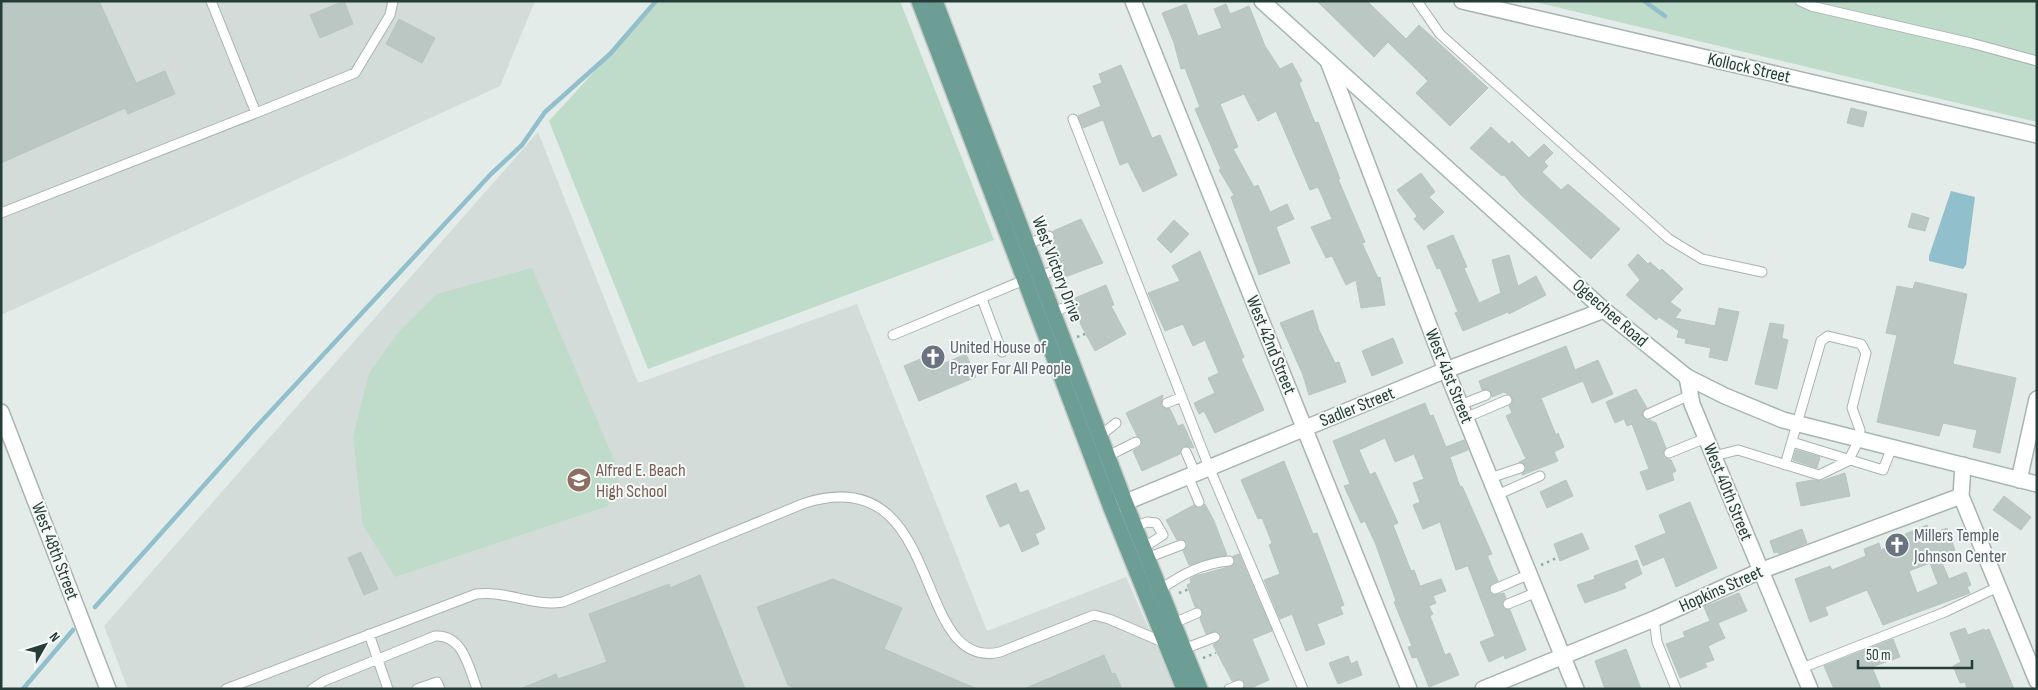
<svg xmlns="http://www.w3.org/2000/svg" width="2038" height="690" font-family="'Sofia Sans Condensed',sans-serif">
<style>
.built{fill:#d3dcd8}
.green{fill:#bfdbc9}
.water{fill:#92bfcc}
.lines{fill:none;stroke-linecap:round;stroke-linejoin:round}
.stream{stroke:#92bfcc;stroke-width:4.5}
.building{fill:#bac7c3;stroke:#b7c5c1;fill-rule:evenodd}
.lane-casing{stroke:#a7b4b0;stroke-width:11}
.street-casing{stroke:#a7b4b0;stroke-width:18}
.secondary-casing{stroke:#a4b7b2;stroke-width:18}
.primary-casing{stroke:#c2c9c7;stroke-width:18}
.path{stroke:#88ada4;stroke-width:2.5;stroke-dasharray:2.5 4;stroke-linecap:butt}
.lane{stroke:#fff;stroke-width:9}
.street{stroke:#fff;stroke-width:15}
.secondary{stroke:#fff;stroke-width:15}
.primary{stroke:#6d9e95;stroke-width:15}
.labels{text-anchor:middle;dominant-baseline:central;stroke-width:4;stroke-linejoin:round;paint-order:stroke}
.street-label{font-size:18px;fill:#253d38;stroke:#f5f9f7}
.worship-label{font-size:18px;fill:#5b616d;stroke:#f5f9f7;text-anchor:start}
.education-label{font-size:18px;fill:#785e54;stroke:#f5f9f7;text-anchor:start}
</style>
<rect width="100%" height="100%" fill="#e4ece9"/>
<path class="built" d="M1,1H535L500,86L1,315Z
M538,132L638,383L857,304L987,631L1126,577L1175,689H128L104,626Z"/>
<path class="green" d="M659,1H900L994,240L648,369L549,121Z
M1531,1H2037V122Z
M532,268L620,474L608,506L395,577L363,525L353,437L369,373L398,333L437,294Z"/>
<path class="water" d="M1951,191L1975,197L1966,265L1963,269L1929,261V256Z"/>
<g class="lines">
<path class="stream" d="M1644,1L1665,16
M95,607L258,425L491,174L522,145L545,112L610,54L656,1
M23,689L73,630"/>
</g>
<path class="building" d="M1,1H99L136,83L165,71L175,94L128,114L125,108L1,163Z
M344,1L353,24L320,38L310,15Z
M1317,1H1367L1406,39L1419,25L1488,88L1450,126L1416,93L1428,81L1388,42L1374,57Z
M1186,4L1198,36L1222,28L1214,9L1226,4L1230,14L1249,6L1265,46L1280,69L1292,63L1302,81L1299,83L1315,123L1318,122L1340,179H1338L1365,242L1362,243L1378,278L1380,277L1385,305L1361,308L1356,280L1346,285L1332,256L1326,258L1311,227L1332,219L1318,187L1310,190L1276,111L1258,121L1244,94L1220,104L1238,147L1233,149L1254,187L1258,185L1270,212L1287,204L1294,219L1276,227L1290,263L1259,275L1231,197L1234,195L1219,170L1221,169L1195,109L1200,107L1185,68L1181,69L1174,43L1162,13Z
M399,19L435,38L422,63L386,44Z
M1121,65L1152,138L1160,135L1177,175L1143,192L1128,162L1120,165L1103,120L1083,128L1078,116L1101,106L1093,86L1102,83L1099,74Z
M1851,108L1867,112L1863,127L1847,123Z
M1491,127L1509,144L1512,141L1529,158L1544,144L1553,153L1544,162L1548,166L1542,172L1561,190L1568,184L1620,229L1591,259L1521,195L1504,175L1502,176L1470,148Z
M1421,173L1435,192L1429,197L1444,212L1424,230L1414,219L1417,216L1397,190Z
M1912,213L1929,218L1925,231L1908,227Z
M1081,219L1103,263L1062,278L1061,274L1064,271L1065,266L1061,262L1052,242L1055,237L1053,231Z
M1174,220L1189,234L1171,253L1157,239Z
M1453,235L1467,267L1464,268L1479,303L1501,293L1492,260L1509,255L1518,286L1536,276L1546,295L1509,314L1508,312L1463,331L1455,313L1458,312L1440,268L1437,269L1427,246Z
M1200,251L1244,357L1241,359L1264,410L1215,433L1204,411L1199,414L1194,403L1215,393L1208,378L1219,373L1205,340L1193,346L1183,324L1165,331L1148,293L1180,281L1172,266Z
M1638,254L1648,264L1650,262L1660,271L1662,269L1683,289L1670,302L1681,310L1675,318L1715,326L1719,308L1739,312L1727,361L1709,357L1711,348L1685,343L1686,339L1677,337L1679,331L1659,317L1656,320L1626,295L1640,280L1628,265Z
M1915,282L1967,294L1953,364L2016,378L2000,453L1973,447L1977,430L1943,423L1939,436L1877,422L1897,335L1886,333L1897,286L1913,289Z
M1106,285L1114,305L1111,306L1126,334L1095,351L1081,325L1076,310L1079,302L1075,298Z
M1313,310L1319,330L1335,363L1339,362L1346,382L1309,395L1303,375L1280,323Z
M1770,323L1784,325L1782,338L1788,340L1777,389L1755,384Z
M1393,338L1403,363L1372,376L1362,351Z
M1566,346L1575,370L1598,360L1613,394L1592,403L1583,381L1541,398L1556,435L1558,433L1564,447L1554,452L1558,461L1522,475L1526,466L1519,462L1526,459L1506,416L1512,413L1509,406L1513,401L1512,397L1504,392L1492,397L1490,390H1482L1479,381Z
M966,354L976,377L919,401L904,366L930,355L935,367Z
M1636,389L1647,408L1643,411V417L1656,423L1666,448L1663,456L1671,460L1676,471L1672,473L1674,480L1647,490L1640,472L1649,469L1632,424L1627,426L1624,419L1615,423L1606,402Z
M1163,395L1161,406L1170,409L1178,426L1183,424L1194,448L1183,446L1180,454L1142,471L1133,451L1141,446L1142,440L1137,436L1126,413Z
M1425,403L1430,416L1433,415L1446,447L1464,440L1468,450L1450,457L1460,487L1462,486L1492,554L1488,555V558L1498,581L1490,585L1489,591L1494,595L1504,593L1506,598L1502,606L1505,609L1510,610L1526,650L1505,659L1504,655L1489,662L1480,642L1495,636L1468,566L1456,570L1440,522L1423,529L1413,505L1420,502L1413,483L1424,479L1414,454L1395,462L1385,438L1359,450L1370,475L1375,472L1398,523L1393,525L1411,571L1414,570L1420,586L1441,579L1446,591L1433,596L1436,603L1429,606L1433,614L1430,616L1445,655L1450,653L1459,675L1429,687L1417,657L1412,658L1408,647L1412,646L1394,602L1396,601L1376,545L1365,521L1361,523L1344,486L1350,484L1333,441Z
M1796,450L1820,457L1817,468L1793,460Z
M1284,461L1313,534L1317,533L1344,605L1340,607L1343,614L1317,624L1325,644L1306,651L1292,614L1280,619L1264,580L1280,574L1269,545L1272,543L1262,518L1258,519L1241,480Z
M1845,473L1850,496L1801,506L1796,483L1813,480L1821,481Z
M1566,480L1573,496L1547,508L1540,492Z
M1016,483L1020,493L1028,490L1045,529L1035,534L1039,544L1022,552L1009,523L1000,527L986,496Z
M2004,496L2031,517L2021,530L1993,510Z
M1690,502L1717,568L1676,587L1664,557L1643,566L1635,546L1666,533L1659,515Z
M1205,504L1214,521L1227,555L1189,565L1183,551L1187,546V542L1182,539L1177,540L1166,520L1194,505L1201,508Z
M1927,525L1930,534L1947,528L1955,550L1939,556L1949,579L1966,572L1971,585L1967,587L1970,593L1883,625L1867,590L1825,607L1828,615L1810,622L1795,579L1830,566L1832,570L1866,556L1864,549L1879,543L1881,550L1907,539L1905,534ZM1930,563L1938,584L1917,593L1909,571Z
M1802,529L1807,543L1779,554L1778,552L1774,553L1770,541Z
M1582,533L1589,549L1560,561L1554,544Z
M361,552L378,589L364,595L348,558Z
M1239,554L1272,631L1252,639L1269,680L1249,689H1244L1245,683L1242,680L1232,681L1213,645L1220,640L1221,634L1215,631L1206,634L1200,619L1203,611L1200,608L1195,607L1187,585L1191,583L1190,579L1195,576L1232,566L1235,561L1233,556Z
M1637,560L1642,574L1624,583L1626,588L1585,603L1577,585L1595,579L1594,576Z
M700,575L745,689H520L556,674L558,679L607,662L589,614L669,584L670,588Z
M833,579L902,608L884,649L977,689H797L788,685L757,607Z
M1739,593L1747,611L1718,623L1725,638L1708,646L1714,660L1705,663L1707,667L1680,678L1666,644L1685,637L1683,632L1710,621L1704,607Z
M1965,628L1968,635L1984,629L1985,631L1989,629L2014,689H1967L1965,682L1960,683L1953,666L1961,662L1950,633Z
M1893,639L1900,657L1872,667L1881,689H1834L1824,666Z
M1626,649L1641,689H1605L1595,661Z
M1104,655L1112,674L1115,673L1122,689H1024Z
M1348,656L1351,664L1357,661L1362,675L1338,684L1329,663Z"/>
<g class="lines">
<defs>
<path id="lane" d="M1417,1L1440,34L1669,239L1702,259L1762,272
M1800,1L1811,6L1971,43L2037,61
M256,113L355,73L390,15L393,1
M1073,119L1209,467L1303,689
M1,213L256,113L211,1
M1027,244L1049,236
M1039,277L1059,268
M982,299L1002,352
M1053,312L1073,304
M893,335L1024,280
M1167,403L1182,397
M1460,405L1486,395
M1648,414L1690,395
M1465,418L1507,400
M1100,436L1116,423
M1792,442L1883,470L1892,447
M1186,452L1195,473
M1669,453L1706,438
M1108,456L1136,442
M1714,456L1738,450L1819,475L1848,461L1859,440L1860,430L1852,408L1866,353L1861,344L1828,336L1821,341L1785,465
M1188,476L1199,502
M1490,478L1520,468
M1497,495L1540,476
M1135,527L1147,522L1156,523L1163,535L1143,548
M1147,558L1181,545
M1495,589L1530,574
M1160,590C1180,575 1203,563 1229,561
M1508,604L1537,592
M1654,619L1657,642L1676,689
M1174,623L1197,613
M369,634L388,689
M1184,649L1215,637
M1802,668L1945,612L1998,587
M226,689L476,594C506,590 533,607 563,602L805,503C947,458 910,673 1000,652L1094,615L1109,619L1165,643
M312,689L324,681L435,636C463,634 469,668 477,689
M417,689L437,682L440,689
M1229,689L1239,685"/>
<path id="street" d="M1133,1L1409,689
M1462,1L2037,135
M1328,61L1446,370L1576,689
M1687,377L1692,404L1810,689
M1,412L108,689
M1963,465L1961,496L2037,681
M2019,480L2037,399
M1114,507L1446,370L1604,310
M1483,689L1654,619L1760,571L1961,496"/>
<path id="secondary" d="M1262,1L1604,310L1687,377L1725,396L1783,420L2037,484"/>
<path id="primary" d="M919,1L1111,508L1184,689
M935,1L1125,502L1200,689"/>
</defs>
<use href="#lane" class="lane-casing"/>
<use href="#street" class="street-casing"/>
<use href="#secondary" class="secondary-casing"/>
<use href="#primary" class="primary-casing"/>
<path class="path" d="M1077,337L1085,334
M1541,565L1559,557
M1179,593L1189,589
M1203,658L1216,653"/>
<use href="#lane" class="lane"/>
<use href="#street" class="street"/>
<use href="#secondary" class="secondary"/>
<use href="#primary" class="primary"/>
</g>
<defs>
<symbol id="church-disc" viewBox="-11 -11 22 22"><circle r="9.5" fill="#6b7280" stroke="#f5f9f7"/><path d="M-1.2-6h2.4v3.5h3.3v2.4h-3.3V6h-2.4V-.1h-3.3v-2.4h3.3Z" fill="#fff"/></symbol>
<symbol id="school-disc" viewBox="-11 -11 22 22"><circle r="9.5" fill="#8d6e63" stroke="#f5f9f7"/><path d="M0-5L7-2L0 1L-7-2ZM-4 1L0 2.5L4 1V4Q0 6-4 4Z" fill="#fff"/></symbol>
</defs>
<g fill-rule="evenodd">
<use href="#church-disc" x="919" y="343" width="28" height="28"/>
<use href="#school-disc" x="565" y="466" width="28" height="28"/>
<use href="#church-disc" x="1883" y="531" width="28" height="28"/>
</g>
<g class="labels">
<g class="street-label">
<text transform="translate(1749 68) rotate(13)">Kollock Street</text>
<text transform="translate(1057 269) rotate(69)">West Victory Drive</text>
<text transform="translate(1610 313) rotate(41)">Ogeechee Road</text>
<text transform="translate(1271 345) rotate(68)">West 42nd Street</text>
<text transform="translate(1449 376) rotate(68)">West 41st Street</text>
<text transform="translate(1357 407) rotate(-22)">Sadler Street</text>
<text transform="translate(1728 492) rotate(68)">West 40th Street</text>
<text transform="translate(55 551) rotate(69)">West 48th Street</text>
<text transform="translate(1721 589) rotate(-24)">Hopkins Street</text>
</g>
<g class="worship-label">
<text x="950" y="347">United House of<tspan x="950" dy="21">Prayer For All People</tspan></text>
<text x="1914" y="535">Millers Temple<tspan x="1914" dy="21">Johnson Center</tspan></text>
</g>
<g class="education-label">
<text x="596" y="470">Alfred E. Beach<tspan x="596" dy="21">High School</tspan></text>
</g>
</g>
<rect width="2038" height="690" fill="none" stroke="#253d38" stroke-width="5"/>
<g transform="translate(45 645) rotate(51)" stroke="#f5f9f7" stroke-width="4" paint-order="stroke">
<path d="M0-4L9 19L0 12L-9 19Z" fill="#253d38"/>
<text y="-8" font-size="14" font-weight="bold" text-anchor="middle" fill="#253d38">N</text>
</g>
<path d="M1858 660v8h114v-8" fill="none" stroke="#253d38" stroke-width="2.5"/>
<text x="1866" y="660" font-size="15" fill="#253d38" stroke="#f5f9f7" stroke-width="4" paint-order="stroke">50 m</text>
</svg>
